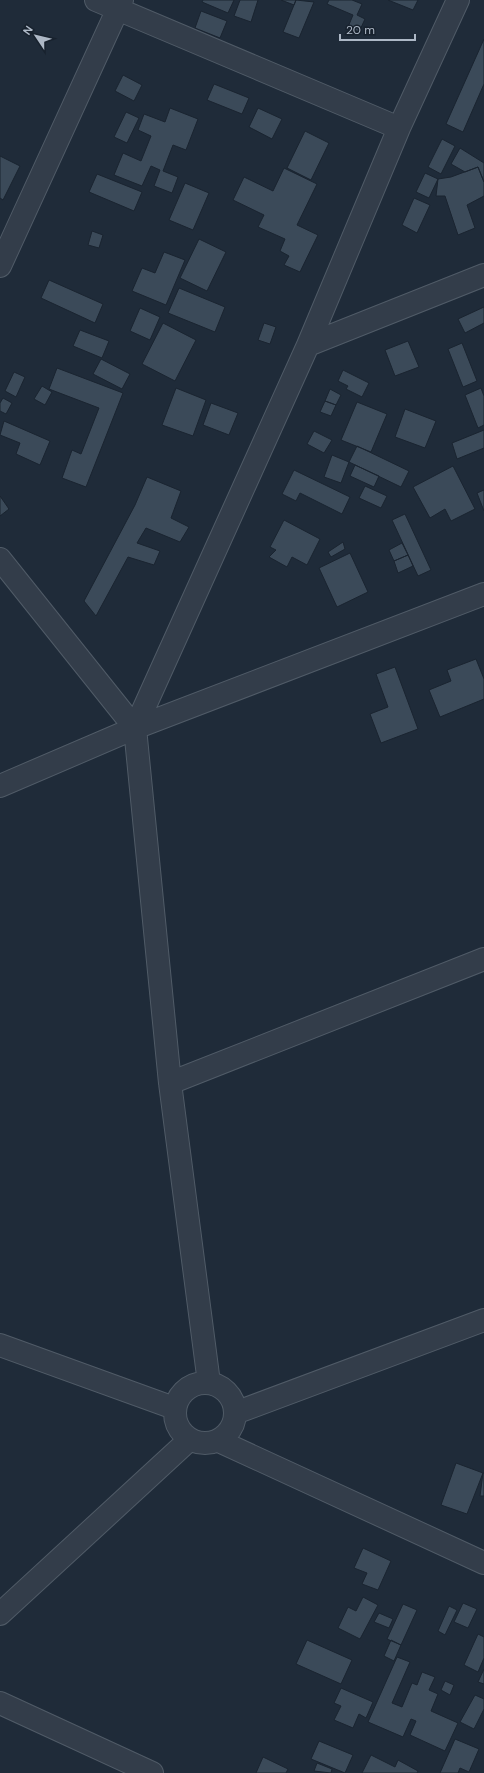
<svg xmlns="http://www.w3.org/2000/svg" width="484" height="1773" font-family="'DM Sans',sans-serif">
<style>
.building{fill:#3b4a59;stroke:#1a2430}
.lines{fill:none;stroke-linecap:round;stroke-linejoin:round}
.street-casing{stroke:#505b67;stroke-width:24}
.street{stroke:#333d4a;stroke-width:22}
</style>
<rect width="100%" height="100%" fill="#1f2b39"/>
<path class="building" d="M203,0H234L228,13L202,2Z
M240,0H258L251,22L234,16Z
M281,0H296L294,5Z
M296,0L314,2L299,38L283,32Z
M329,0H352L362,4L357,15L365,19L359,32L348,27L353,15L327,4Z
M388,0H418L413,10Z
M201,11L227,21L220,38L195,28Z
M484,39V84L463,132L446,124Z
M123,75L142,85L134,101L115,91Z
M214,84L249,98L242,114L207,100Z
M170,108L198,119L186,150L173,145L163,171L178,177L172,193L154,186L160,170L151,166L142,186L114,175L123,153L141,161L151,136L138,130L144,114L165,122Z
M258,108L282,119L272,139L249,127Z
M126,112L139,118L127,143L114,137Z
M305,131L329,143L311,180L287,168Z
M442,139L455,146L441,174L428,167Z
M460,148L484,163V182L478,167L465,172L451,164Z
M0,156L20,166L3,200L0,198Z
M478,167L484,182V196L467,205L475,228L458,235L445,196H436L438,179L451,177Z
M284,168L317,184L297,225L318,235L300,272L284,265L289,256L280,251L285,239L258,227L264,215L233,200L244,177L273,191Z
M425,173L438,179L429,198L416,192Z
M97,174L142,192L134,211L89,192Z
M185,183L209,193L193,230L169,220Z
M414,198L430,205L417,233L402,225Z
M92,231L103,235L99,248L88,245Z
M199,239L226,252L207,291L180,278Z
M164,252L185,260L166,305L132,291L142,268L155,273Z
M49,280L103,304L95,323L41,298Z
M179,288L225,307L215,332L168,313Z
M484,307V323L465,333L458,319Z
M140,308L160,317L150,340L130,331Z
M163,323L196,340L175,381L142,364Z
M264,323L276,327L270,344L258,340Z
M80,330L109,341L102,358L73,346Z
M408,341L419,367L395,376L385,350Z
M462,343L477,381L463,387L448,349Z
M101,359L130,374L122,389L93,374Z
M57,368L123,393L86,487L62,478L72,450L81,454L99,408L49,389Z
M343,370L369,383L362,397L346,389L348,386L338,381Z
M14,372L25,377L16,397L5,391Z
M42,386L52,392L45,405L34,399Z
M176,388L206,400L193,436L162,425Z
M481,388L484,396V425L478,428L465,395Z
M330,389L341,395L336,405L325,401Z
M3,398L12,403L6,414L0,411V403Z
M325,401L336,405L331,416L320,412Z
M357,402L387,414L371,452L341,440Z
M211,403L238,413L229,435L203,425Z
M405,409L436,421L425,448L395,437Z
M4,421L50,441L40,465L16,454L20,443L0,435Z
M484,430V448L457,459L452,443Z
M314,431L332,440L324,453L307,444Z
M357,446L409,471L401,487L349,462Z
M332,455L349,462L341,483L324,477Z
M355,465L379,476L374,487L350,476Z
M453,466L475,509L451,521L445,509L430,518L413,487Z
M294,470L350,497L342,514L300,493L296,501L282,494Z
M147,477L181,491L171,518L189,527L180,542L146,528L137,543L160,551L154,565L128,557L96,616L84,601L135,505Z
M365,486L387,496L381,508L359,498Z
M484,490V511L477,493Z
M0,496L9,509L0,516Z
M405,514L431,570L418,576L392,520Z
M284,520L320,539L307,565L292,557L287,567L269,557L276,550L270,547Z
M343,542L345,549L331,557L328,552Z
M402,543L408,555L394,561L389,550Z
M350,553L368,592L337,607L319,568Z
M408,555L413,566L398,573L394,561Z
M476,659L484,679V699L440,717L429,690L451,681L447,670Z
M395,667L418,729L381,743L370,714L388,707L376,674Z
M456,1463L483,1473L467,1514L441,1505Z
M483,1473H484V1496H480Z
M363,1548L391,1561L378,1590L362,1584L367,1573L354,1568Z
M363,1597L378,1605L360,1639L338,1628L348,1607L356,1611Z
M463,1603L477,1609L468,1628L454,1622Z
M403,1604L417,1610L401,1645L387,1639Z
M449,1606L457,1610L445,1635L438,1631Z
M379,1613L393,1619L389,1628L374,1622Z
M478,1634L484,1637V1658L478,1672L464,1665Z
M307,1640L352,1660L341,1684L296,1664Z
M391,1640L401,1645L394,1661L384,1656Z
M397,1657L410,1662L392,1703L402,1707L412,1683L417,1685L422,1672L435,1677L429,1690L438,1694L431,1711L458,1723L445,1751L410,1735L416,1721L411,1719L403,1737L368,1722Z
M484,1669V1684L478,1682Z
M445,1681L454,1685L450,1695L441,1690Z
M341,1688L373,1702L366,1718L359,1714L353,1728L334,1720L341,1706L334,1703Z
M475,1695L484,1699V1709L474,1729L460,1722Z
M455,1739L479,1749L469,1772L460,1768L458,1773H440Z
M319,1741L353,1755L345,1773L311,1759Z
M371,1755L395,1767L398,1760L418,1771L417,1773H362Z
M263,1757L288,1769L286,1773H256Z
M317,1763L332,1769L331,1773L314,1771Z"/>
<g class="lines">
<defs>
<path id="street" d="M96,0L399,128
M0,266L122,0
M308,345L484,275
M0,559L135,728L170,1083L209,1383
M135,728L308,345L399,128L458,0
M0,786L135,728L484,594
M170,1083L484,959
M0,1345L174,1408
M175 1413a30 30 0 1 1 60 0a30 30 0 1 1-60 0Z
M235,1413L484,1320
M219,1441L484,1563
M0,1614L189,1440
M0,1703L152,1773"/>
</defs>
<use href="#street" class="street-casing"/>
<use href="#street" class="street"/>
</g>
<g transform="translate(36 36) rotate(305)" stroke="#18222e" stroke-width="3" paint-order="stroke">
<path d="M0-3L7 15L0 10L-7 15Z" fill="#adb8c6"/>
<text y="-6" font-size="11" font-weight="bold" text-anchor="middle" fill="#adb8c6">N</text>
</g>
<path d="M340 34v6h75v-6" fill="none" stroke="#adb8c6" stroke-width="2"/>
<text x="346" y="34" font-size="12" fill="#adb8c6" stroke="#18222e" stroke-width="3" paint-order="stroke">20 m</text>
</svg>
